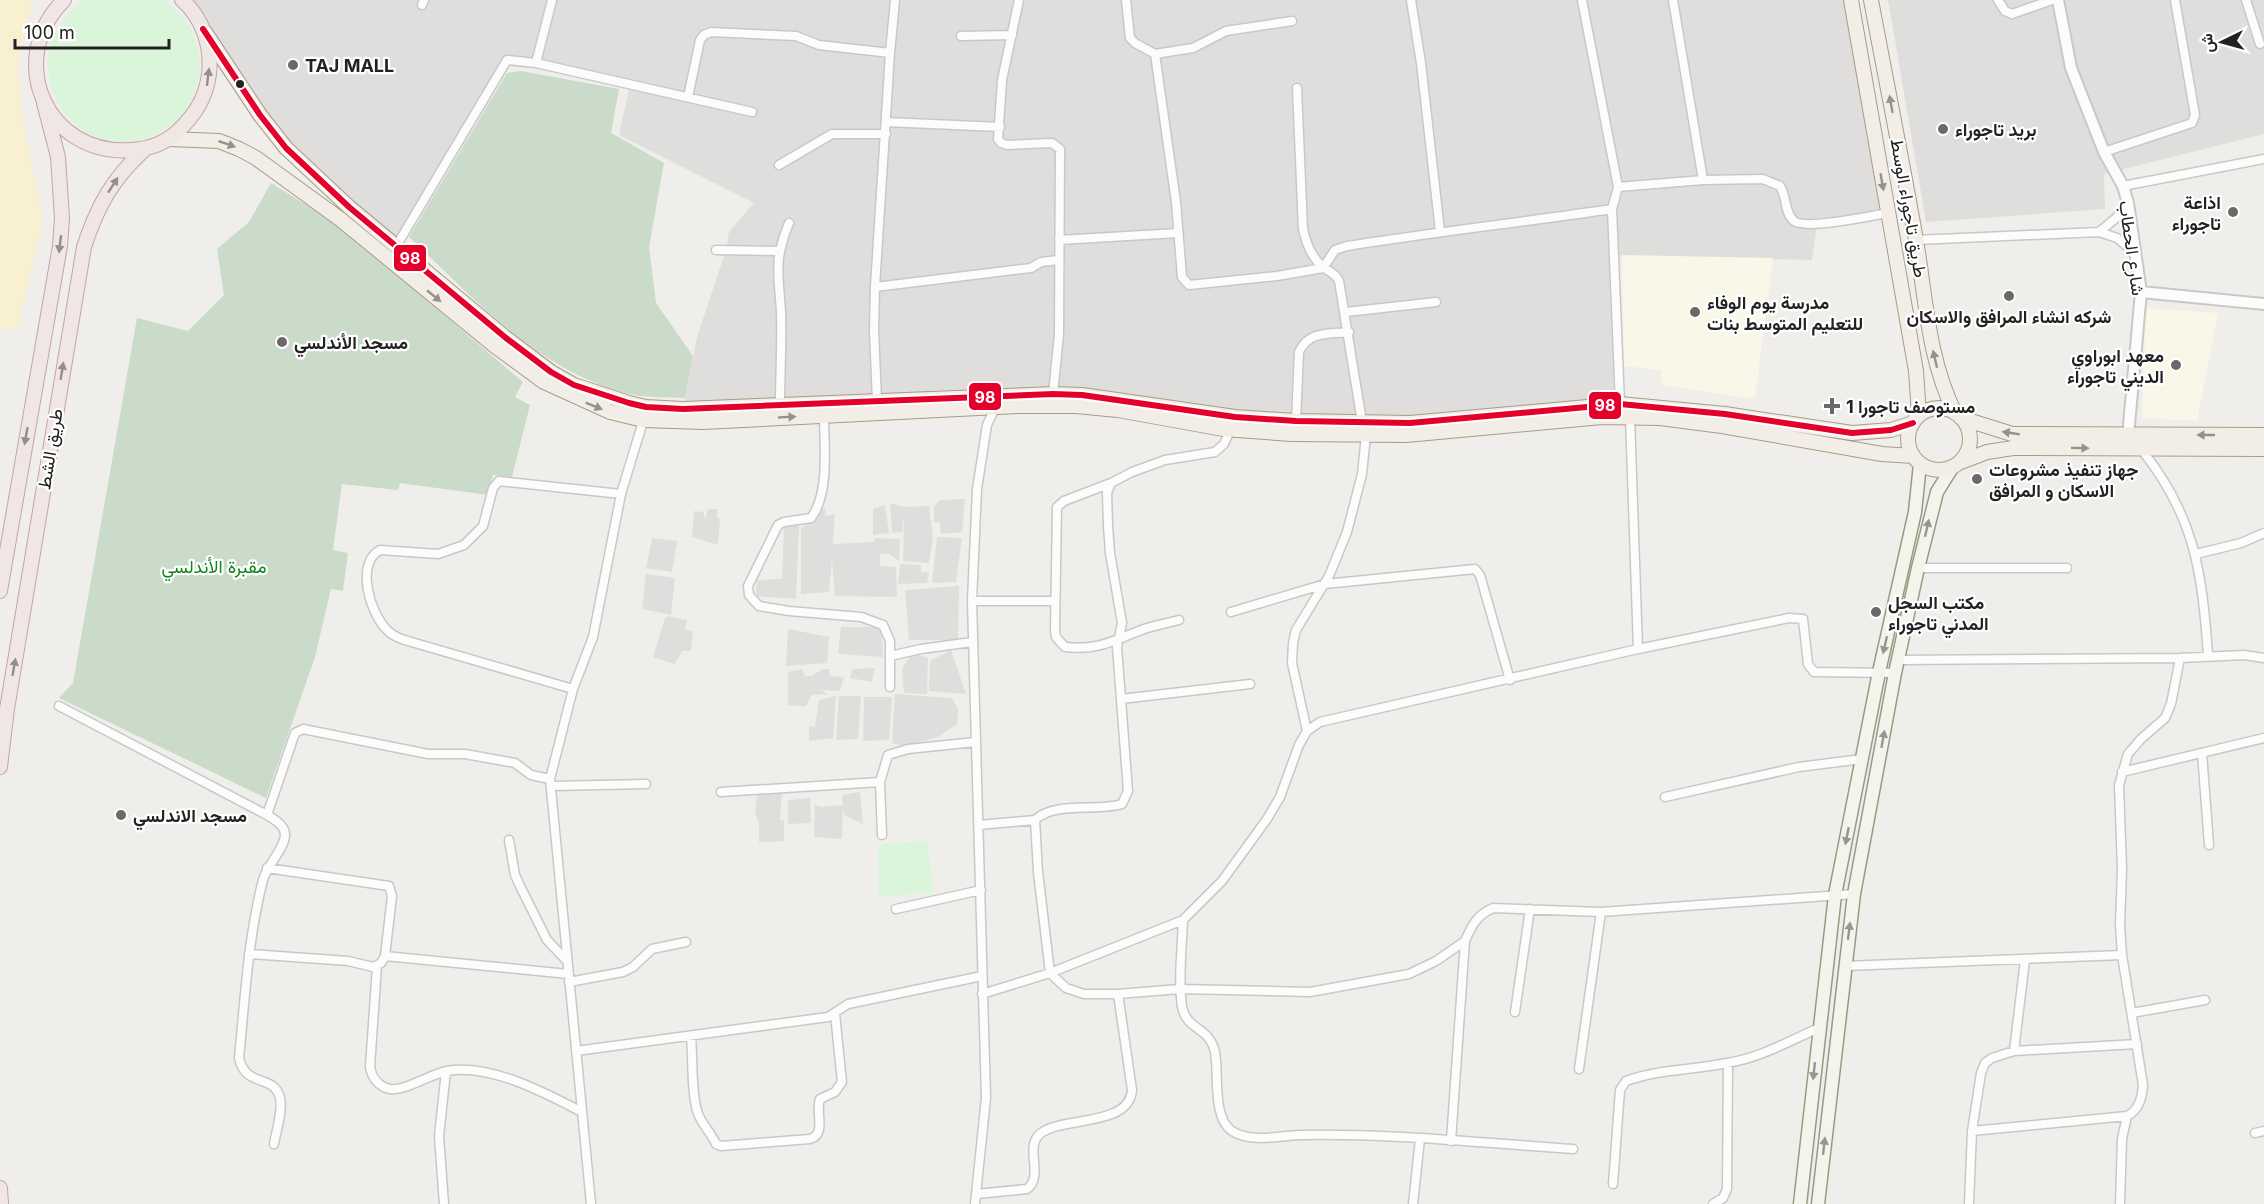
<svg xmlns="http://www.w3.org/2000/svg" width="2264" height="1204" font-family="Inter,Vazirmatn,sans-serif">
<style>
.residential{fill:#dfdedc}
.education{fill:#f8f7e8}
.sand{fill:#f8f0d0}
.cemetery{fill:#cadbca}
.park{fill:#daf5da}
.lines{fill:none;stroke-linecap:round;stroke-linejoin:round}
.minor-casing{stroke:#c9c8c7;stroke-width:11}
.tertiary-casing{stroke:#c9c8c7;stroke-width:14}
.secondary-casing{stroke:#999a82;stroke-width:15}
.primary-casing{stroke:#a79c86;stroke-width:16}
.trunk-casing{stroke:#c5a2ac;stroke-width:16}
.minor{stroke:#fdfcfc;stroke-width:8}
.tertiary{stroke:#fdfcfc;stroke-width:10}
.secondary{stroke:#f4f4ed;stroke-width:12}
.primary{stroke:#f3ede7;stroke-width:14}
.trunk{stroke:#f0e6e4;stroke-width:14}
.bus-1-casing{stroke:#fff;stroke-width:10}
.bus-1{stroke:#e4002b;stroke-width:6}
.oneway{fill:#938e8d}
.oneway2{fill:#95928e}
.oneway3{fill:#969692}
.poi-dot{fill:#6a6968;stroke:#fff;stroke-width:2}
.bus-dot{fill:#222;stroke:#fff;stroke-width:2}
.labels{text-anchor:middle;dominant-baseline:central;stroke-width:4.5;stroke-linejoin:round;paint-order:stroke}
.poi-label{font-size:18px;font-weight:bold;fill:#222;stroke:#fff;text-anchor:start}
.street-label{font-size:18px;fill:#222;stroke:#fff}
.park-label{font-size:18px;fill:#0c8416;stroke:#fff}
.line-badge{stroke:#fff;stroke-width:2}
.badge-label{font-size:16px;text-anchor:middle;font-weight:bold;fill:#fff}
</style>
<rect width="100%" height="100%" fill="#f0eeeb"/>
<path class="residential" d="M187,0H1851L1887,213L1817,224L1812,260L1615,256L1620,404L1451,420L1296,421L1132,401L683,409L697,337L726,250L729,232L754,203L619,135L630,84L509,59L397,245L286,148Z
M1888,0H2264V134L2104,174L2105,209L1926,222Z
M965,499L962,532L941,534L940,523L934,522V506L940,500Z
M890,503L904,507L929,506L933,537L929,563L903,561L904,515L902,532L892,533Z
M885,505L889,533L873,535V509Z
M825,508L826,516L835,514L833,544L874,542L875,538L900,539L899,561L889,554H880V565L877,566L896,567L897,597L835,596L832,559L829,592L801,594V528L817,518V510Z
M708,509H717V518L720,519L718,545L692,537L694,511L703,512L705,519Z
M784,526H799L796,599L756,596L757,580L782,579Z
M937,537L962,538L956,582L932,583Z
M652,538L677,541L672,572L646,568Z
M900,564L921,565V572H929L927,583L898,584Z
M646,574L675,578L671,615L642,609Z
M959,586L958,640H909L905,590Z
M667,616L687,620L685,629L693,632L691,651H683L674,664L653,657L665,618Z
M841,627H881L883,657L838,654Z
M788,629L829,637L827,663L786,666Z
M951,650L966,694L929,691L930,661Z
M912,653L928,658L927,694L904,693L902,669Z
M875,668L872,682L850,678L852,669Z
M802,669L805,676H812L823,669H829L830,676L844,677L840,691L821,690L827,694L812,695L806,706L788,705V672Z
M895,694L952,698L958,709L957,724L938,737L903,746L892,743Z
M836,696L833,738L809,741V726L815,727L819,700Z
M839,696H861L858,739L836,740Z
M864,697H892L889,740L863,741Z
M860,792L863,824L844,815L843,807L842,839L814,837L815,805L820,807L843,805L842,795Z
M771,793H782L780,820L784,821V841L759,842V824L755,813L757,795Z
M810,798L811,823L788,824V800Z"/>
<path class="education" d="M1622,255L1773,258L1755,399L1662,385L1661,370L1624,366Z
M2146,308L2218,313L2197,421L2142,418Z"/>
<path class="sand" d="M0,0H33L18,62L22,115L43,221L18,328L0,330Z"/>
<path class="cemetery" d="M521,71L619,89L611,133L664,163L649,247L656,303L693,356L685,398C668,397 650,398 634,395C544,376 473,298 409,237L507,73Z
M271,183L336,223L523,382L515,397L530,405L512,477L493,475L488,495L400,483L398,490L342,484L333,550L348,553L343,591L331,589L315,657L266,798L59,698L73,683L137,318L188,331L224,295L217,249L249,222Z"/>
<path class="park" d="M85,0C105,0 125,0 145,0C150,0 158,0 163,0C167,1 171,6 174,8C203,33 207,76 188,108C181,119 168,128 157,134C72,175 3,55 85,0Z
M927,841L934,892L879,897L878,844Z"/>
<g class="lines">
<defs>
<path id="minor" d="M1019,0L1002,80L998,139L1001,143L1007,145L1052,143L1060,149L1059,334L1053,394
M1126,0L1130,38L1135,43L1155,54L1193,48L1226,31L1292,21
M1411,0L1421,63L1440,231
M1582,0L1618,187L1612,209L1620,404
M1673,0L1703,180
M1998,0L2005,11L2012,14L2052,0
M2246,0L2260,44
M422,5L424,0
M961,36L1012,35
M1155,54L1176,202L1182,277L1189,285L1277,276L1323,268L1335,250L1347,246C1436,232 1524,222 1612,209
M536,63L552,0
M1297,88L1303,229C1306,243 1311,256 1321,265C1328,272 1335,272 1339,281L1362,422
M688,97L700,40L704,35L711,32L796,36L819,45L890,53
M886,122L1000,127
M2104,152L2192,123L2195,115L2175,0
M779,165L832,134H886
M2123,186L2264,159
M1618,187L1703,180L1763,179L1780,186C1787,196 1784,213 1794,221C1805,230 1871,216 1887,213
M2099,232L2116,218L2128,203
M1059,240L1178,233
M1916,240L2099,232L2117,238L2135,253
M397,245L507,60L536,63L752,112
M716,250L779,251
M875,287L1031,268L1041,262L1059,260
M1346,312L1436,302
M877,401L874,330L875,287L890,53L895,0
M780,406C780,375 782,344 781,313C779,274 773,262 789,223
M824,415C824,445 830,493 811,518L784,522L778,525L748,586L749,595L759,606L789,611L861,617L883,625L890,641V687
M1630,417L1638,649
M1296,421L1299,352C1308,331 1328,334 1349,332
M2141,449C2195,516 2202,572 2208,655
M1111,483L1064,501L1057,507L1055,630L1056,637L1065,647C1101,651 1115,639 1147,628C1157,625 1168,623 1179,620
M2196,554L2241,543L2264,533
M1918,568H2067
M972,601H1054
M1231,612L1325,584L1475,569L1480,575L1510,680
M890,656L921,649L972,642
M1898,660L2180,658L2244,655L2264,658
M573,689L408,641C400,639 393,636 387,630C370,613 355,564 380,550L438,554L464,545L483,526L493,488L499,481L621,494
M1121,699L1250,684
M59,706L267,815C275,820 285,825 285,835C285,848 267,865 263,880C248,938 245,998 239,1058C246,1089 274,1073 280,1098C283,1111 276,1131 274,1144
M1307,731L1292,663L1293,643L1296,630L1329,576L1347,532L1362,474L1366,435
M2202,753L2209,845
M2122,772L2264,738
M552,786L646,784
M721,792L880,782
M1665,797L1799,767L1862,759
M267,815L295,733L303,729L428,754H465L515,763L531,775L550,779
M1035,820C1054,801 1097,812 1122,804L1128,791L1117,647L1122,623L1110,553L1108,526L1107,493L1111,483L1132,472L1165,460L1215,452L1224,444L1232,426
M979,825L1035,820L1038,872L1050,973L1066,988L1084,994H1118L1180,989L1310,992L1409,974L1436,961L1465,941
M882,835L880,782L888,755L908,749L975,742
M509,840L515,875L520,886L547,940L566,960
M896,909L981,890
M1183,920C1182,948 1178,979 1182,1007C1187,1031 1209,1026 1215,1052C1219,1073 1212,1118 1232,1131C1250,1143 1279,1136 1299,1135C1390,1133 1482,1143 1573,1149
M249,954L348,961L373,967L381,963L385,956L392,896L389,886L267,868
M385,956L568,974
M377,966L370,1067C372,1078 379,1087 390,1089C406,1091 430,1074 447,1071C490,1063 545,1093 582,1112
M1845,966L2122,955
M569,982L623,972L633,967L652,949L686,942
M982,994L1050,973L1183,920L1222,881L1267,819L1280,797L1299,745L1307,731L1320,722L1638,649L1789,618L1803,619L1808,664L1814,672L1895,673
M1515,1012L1530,909
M2132,1013L2205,1000
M691,1037C693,1057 691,1099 699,1116C703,1125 711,1133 716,1144L721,1146L810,1139C827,1134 815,1112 820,1099L835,1092L842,1082L835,1014
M576,1051L828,1017L848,1004L982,976
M2014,1051L2025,960
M1579,1069L1601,912L1854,894
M1972,1131L2127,1116C2139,1110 2142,1098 2143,1085L2122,955L2120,925L2122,869L2119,785L2128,754L2141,739L2165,718L2171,704L2180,658
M2255,1133L2264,1131
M1451,1141L1465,941C1472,925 1477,915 1493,908L1601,912
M1613,1184L1620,1090L1626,1081C1659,1069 1694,1070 1727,1063C1760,1058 1789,1041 1819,1028
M977,1194L1027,1189C1045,1175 1023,1147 1041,1133C1065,1116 1129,1127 1132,1090L1118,994
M444,1204L439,1136L446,1071
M591,1204L550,779L573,689L593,637L621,494L644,418
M975,1204L986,1098L972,601L977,489L987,425L996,406
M1413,1204L1420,1139
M1713,1204L1723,1198L1727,1189L1728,1063
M1969,1204L1972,1131L1981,1073L1985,1063L1992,1058L2014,1051L2137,1044
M2120,1204L2122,1139L2127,1116"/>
<path id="tertiary" d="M2058,0L2071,68L2104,152L2123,186L2128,203L2141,292L2128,436
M2141,292L2264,304"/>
<path id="secondary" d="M1800,1204L1835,895L1879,672L1915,512L1920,464
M1818,1204L1854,894L1895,673L1918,568L1937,492L1952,468"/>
<path id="primary" d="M1851,0L1916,371L1919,415
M1871,0C1886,80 1902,160 1916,240C1926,299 1928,359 1955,413
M205,32L260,115L286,148L349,207L506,338L551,372L574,385L629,403L646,407L683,409L1053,394L1082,395L1235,417L1296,421L1410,423L1620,404L1725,414L1852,433L1891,430L1913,423
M169,139L219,141L239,149L256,158L340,219L495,346L544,382L610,412L643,420L703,422L1019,406H1076L1118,410L1223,429L1291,434L1406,435L1602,417L1660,418L1722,426L1882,454L1913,456
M1908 439a31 31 0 1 1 62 0a31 31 0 1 1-62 0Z
M1961,418L2012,434L2264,435
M1961,462L1987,452L2013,448L2264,449"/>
<path id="trunk" d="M64,0C4,60 47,157 132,150C149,149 165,143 177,132C195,115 206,98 209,74C212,47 203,18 182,0
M0,591L60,246L62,218L58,157L44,103
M0,767L7,709L84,247C97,207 112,179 144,150
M0,1188L1,1204"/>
</defs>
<use href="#minor" class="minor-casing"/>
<use href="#tertiary" class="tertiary-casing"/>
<use href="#secondary" class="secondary-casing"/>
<use href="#primary" class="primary-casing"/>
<use href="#trunk" class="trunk-casing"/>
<use href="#minor" class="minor"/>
<use href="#tertiary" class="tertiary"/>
<use href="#secondary" class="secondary"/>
<use href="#primary" class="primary"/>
<use href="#trunk" class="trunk"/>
<defs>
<path id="bus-1" d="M203,29L260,115L286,148L349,207L506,338L551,372L574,385L629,403L646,407L683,409L1053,394L1082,395L1235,417L1296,421L1410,423L1620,404L1725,414L1852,433L1891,430L1913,423"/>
</defs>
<use href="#bus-1" class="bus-1-casing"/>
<use href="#bus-1" class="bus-1"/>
</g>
<defs><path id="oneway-solid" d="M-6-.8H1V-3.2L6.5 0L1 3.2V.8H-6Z" transform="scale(1.5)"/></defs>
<g class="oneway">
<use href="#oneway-solid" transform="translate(208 77) rotate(-83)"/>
<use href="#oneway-solid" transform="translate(113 185) rotate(-57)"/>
<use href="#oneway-solid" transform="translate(60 244) rotate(97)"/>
<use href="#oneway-solid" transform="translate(62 371) rotate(-81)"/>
<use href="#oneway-solid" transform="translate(26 436) rotate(100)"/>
<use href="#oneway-solid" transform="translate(14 667) rotate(-80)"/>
</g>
<g class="oneway2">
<use href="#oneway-solid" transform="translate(1891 104) rotate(-100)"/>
<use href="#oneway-solid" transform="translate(227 144) rotate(19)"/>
<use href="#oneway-solid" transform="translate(1882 182) rotate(80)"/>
<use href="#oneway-solid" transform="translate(434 296) rotate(39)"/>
<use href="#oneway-solid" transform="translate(1935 359) rotate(-103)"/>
<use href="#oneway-solid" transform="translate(594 406) rotate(22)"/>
<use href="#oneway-solid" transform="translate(787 417) rotate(-3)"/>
<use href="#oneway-solid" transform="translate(2011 433) rotate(-171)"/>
<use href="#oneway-solid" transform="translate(2206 435) rotate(180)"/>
<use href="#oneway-solid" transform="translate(2080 448) rotate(1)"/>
</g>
<g class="oneway3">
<use href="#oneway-solid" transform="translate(1927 528) rotate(-77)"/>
<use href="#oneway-solid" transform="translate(1885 645) rotate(103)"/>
<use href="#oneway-solid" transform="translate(1883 739) rotate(-80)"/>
<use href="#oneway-solid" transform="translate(1847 836) rotate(101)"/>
<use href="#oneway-solid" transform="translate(1849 931) rotate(-83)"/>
<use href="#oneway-solid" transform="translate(1814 1071) rotate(96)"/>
<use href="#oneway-solid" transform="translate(1824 1146) rotate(-84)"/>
</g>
<g class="poi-dot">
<circle cx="293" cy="65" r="6"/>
<circle cx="1943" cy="129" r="6"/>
<circle cx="2233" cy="212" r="6"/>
<circle cx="2009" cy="296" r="6"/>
<circle cx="1695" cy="312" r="6"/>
<circle cx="282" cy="342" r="6"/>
<circle cx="2176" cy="365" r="6"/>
<path d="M1829 397h6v6h6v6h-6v6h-6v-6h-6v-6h6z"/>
<circle cx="1977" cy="479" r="6"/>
<circle cx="1876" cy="612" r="6"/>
<circle cx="121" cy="815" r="6"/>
</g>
<circle class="bus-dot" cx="240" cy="84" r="5"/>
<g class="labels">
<g class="poi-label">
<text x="305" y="65">TAJ MALL</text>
<text x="1955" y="129">بريد تاجوراء</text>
<text x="2221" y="202" text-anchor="end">اذاعة<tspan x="2221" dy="21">تاجوراء</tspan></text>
<text x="1707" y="302">مدرسة يوم الوفاء<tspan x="1707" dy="21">للتعليم المتوسط بنات</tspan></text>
<text x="2009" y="316" text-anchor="middle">شركه انشاء المرافق والاسكان</text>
<text x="294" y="342">مسجد الأندلسي</text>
<text x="2164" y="355" text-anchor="end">معهد ابوراوي<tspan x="2164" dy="21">الديني تاجوراء</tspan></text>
<text x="1846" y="406">مستوصف تاجورا 1</text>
<text x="1989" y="469">جهاز تنفيذ مشروعات<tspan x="1989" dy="21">الاسكان و المرافق</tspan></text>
<text x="1888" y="602">مكتب السجل<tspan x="1888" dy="21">المدني تاجوراء</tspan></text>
<text x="133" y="815">مسجد الاندلسي</text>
</g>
<g class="street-label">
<text transform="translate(1909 208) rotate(80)">طريق تاجوراء الوسط</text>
<text transform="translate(2132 248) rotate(82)">شارع الحطاب</text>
<text transform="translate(50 449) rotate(-81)">طريق الشط</text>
</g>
<g class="park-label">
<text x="214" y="566">مقبرة الأندلسي</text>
</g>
</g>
<g class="line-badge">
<rect x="393" y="244" width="34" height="28" rx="6" fill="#e4002b"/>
<rect x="968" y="382" width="34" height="29" rx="6" fill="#e4002b"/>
<rect x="1588" y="391" width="34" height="29" rx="6" fill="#e4002b"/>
</g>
<g class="badge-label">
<text x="410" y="264">98</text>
<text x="985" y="403">98</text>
<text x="1605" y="411">98</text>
</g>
<g transform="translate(2222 42) rotate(265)" stroke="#ffffff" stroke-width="4.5" paint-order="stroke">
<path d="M0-4.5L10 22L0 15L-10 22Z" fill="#222222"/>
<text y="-9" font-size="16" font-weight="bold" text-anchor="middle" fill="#222222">ش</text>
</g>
<path d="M15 39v9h154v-9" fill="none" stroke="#222222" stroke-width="3"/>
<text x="24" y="39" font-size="18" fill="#222222" stroke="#ffffff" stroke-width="4.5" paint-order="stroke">100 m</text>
</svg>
